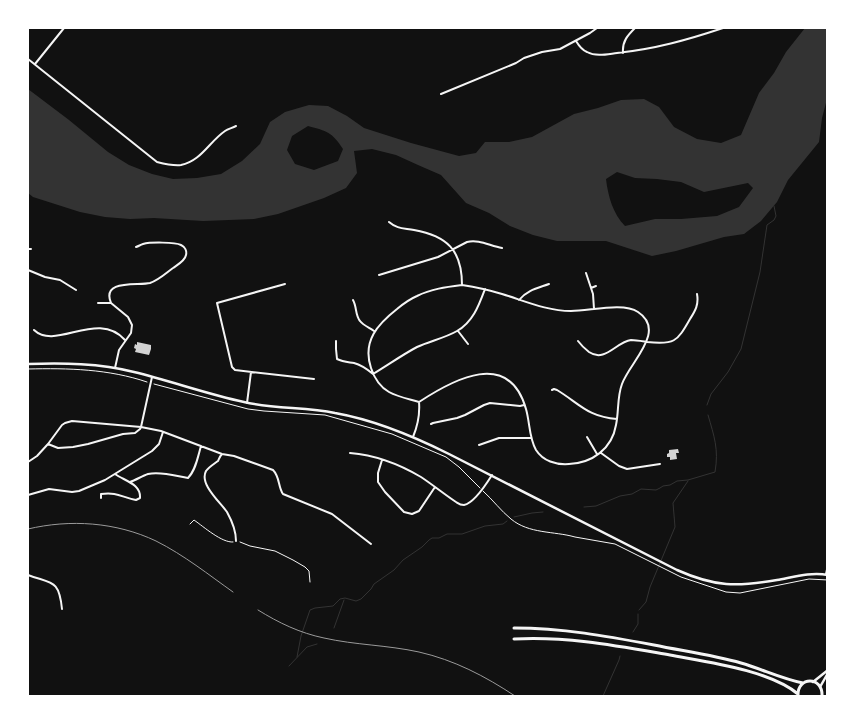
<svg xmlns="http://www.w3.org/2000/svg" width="855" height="724" font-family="'Space Grotesk',sans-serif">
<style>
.water{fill:#333;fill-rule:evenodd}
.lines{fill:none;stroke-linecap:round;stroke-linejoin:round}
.stream{stroke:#333;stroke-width:1}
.building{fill:#d3d3d3}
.path{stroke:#f5f5f5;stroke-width:1}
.minor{stroke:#f5f5f5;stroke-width:2}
.secondary{stroke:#f5f5f5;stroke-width:2.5}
.trunk{stroke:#f5f5f5;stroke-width:3}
.rail{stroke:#9a9a9a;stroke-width:1}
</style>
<rect width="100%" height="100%" fill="#111"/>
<path class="water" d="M805,28H827V99L822,118L819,142L788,180L777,202L761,221L744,234L724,237L676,251L652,256L606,241H557L533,235L510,226L489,213L466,203L441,175L418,165L396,155L372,149L354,151L357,173L346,188L324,198L278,214L254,219L203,221L154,218L130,219L105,217L80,212L33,197L28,193V89L69,120L108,152L129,165L152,174L173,179L197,178L221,174L242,161L260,144L270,122L285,112L309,105L328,106L347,116L364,128L411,143L459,156L476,153L485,142H509L532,137L574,114L598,108L621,100L644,99L659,107L674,127L697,139L721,143L741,135L759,93L774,73L786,52ZM308,126C327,131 332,132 343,149L338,161L314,170L295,164L287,150L292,136ZM617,172L635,178L657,179L681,182L704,192L748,183L753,188L739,207L717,216L681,219H655L625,226C613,214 608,196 606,179Z"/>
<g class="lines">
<path class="stream" d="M707,405L711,394L728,372L741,349L760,272L767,225L774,220L776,216L774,206
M584,507L596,506L620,496L632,494L641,489L656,490L660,488L663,486L670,485L677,481L688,480L715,472C719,449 714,436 708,415
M514,517L532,513L543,512
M639,610L646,602L650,587L675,527L673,503L688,481
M334,628L344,600
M633,632L638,624V614
M297,657L301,636L310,610L315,608L333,606L340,599L345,598L356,601L361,599L371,589L374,584L394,570L403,560L422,547L429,540L432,538H439L447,534H462L485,526L503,524L507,521
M289,666L307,647L317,644
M603,696L619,660L620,656"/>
</g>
<path class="building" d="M137,342L151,345V349L149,355L135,352L136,349L134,348L135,344L137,345Z
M678,449L679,453H676L677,459L670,460V457H667V454L669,453V450Z"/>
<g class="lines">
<path class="path" d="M28,369C68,368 109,369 147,382
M154,384L248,409L264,411L325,415L392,434L446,457L459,467L480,488
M483,491C493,500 501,511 511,519C529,534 554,531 575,537L615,544L681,577L726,592L740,593L809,579L828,580
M190,524L194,520C204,527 222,543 233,542
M240,542L250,546L275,551L293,560L305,567L309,571L310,582"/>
<path class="minor" d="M576,41C579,46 582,50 587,52C596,57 608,54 617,53C655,49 687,40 723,28
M623,53C622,41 628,35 635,28
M28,59L157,162C165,164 173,166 181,165C201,161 209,142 225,131C228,129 232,128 236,126
M35,64L64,28
M441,94L516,63L524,58L542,52L560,49L590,33L597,28
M389,222C397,229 404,228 414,230C447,236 462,250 462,285
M28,249H31
M28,270L45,277L60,280L76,290
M586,273L593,294L594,309
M379,275L438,257L467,242C479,239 490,246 502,248
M285,284L217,303L232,367L235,370L314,379
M462,285C475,287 489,290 502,294C525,301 547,311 571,311C590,311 623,302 638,312C667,331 630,362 622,384C617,397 619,411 616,425C612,449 592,463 569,464C556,465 543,461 536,450C529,438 530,423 526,409C509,349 454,379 419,402C409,399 398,397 389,392C380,387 374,377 371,368C362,341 378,324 397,309C403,304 410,299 417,296C431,289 446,287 462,285Z
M591,288L596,286
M353,300C357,307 355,315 360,321C363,325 370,328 374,331
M519,300C527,290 538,288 549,284
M98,303H111
M34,330C56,351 98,309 125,340
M458,331L468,344
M336,341V349L337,359C343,362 348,362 354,363C362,365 367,369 373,374C388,365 402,355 417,347C430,341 445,338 457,331C473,322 479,305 485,289
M578,341C581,345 585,349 589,352C605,363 616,342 631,340C636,340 641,341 647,342C674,345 677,342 690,319C695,311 699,305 697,294
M115,368L119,350L131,333L132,325L128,317L111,303C101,279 138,286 150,283C159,280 166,273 173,268C177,265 185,261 186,255C187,251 185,247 181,245C175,242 150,242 143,244C140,245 139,246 136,247
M552,390L554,389L557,390C580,404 588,417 617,419
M247,403L251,372
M431,424L433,423L457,418L465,415L484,405L490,403L520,406L524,405
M413,437C418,425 420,414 419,402
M587,437L597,454
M48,444L58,448L73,447L88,444L123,434L135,433L140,429L141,427L152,377
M479,445L499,438H531
M350,453C375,455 399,464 421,477C433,485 444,494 456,502C459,504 460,505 464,505C474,503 487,483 492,475
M601,453L619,466L627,469L660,464
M222,454C220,456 219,459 218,461C214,464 209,467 206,471C199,484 220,502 227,512C232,521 236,531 236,541
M382,460L378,473V482L385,492L404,512L412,514L419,511L435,487
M28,462L37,456L48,444L62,425L65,423L72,421L141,427L161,431L222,454L234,456L273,470C280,477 278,487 283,494L332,514L371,544
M130,482C136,480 142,476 148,474C161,471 176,476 188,478C196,470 198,456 201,446
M28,495L49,489L72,492L79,491L105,480L152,451L159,444L163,432
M101,498V494C118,492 121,497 136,500L140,498C141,484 125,481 115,474
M826,574L828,565
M28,575C52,584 59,579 62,609"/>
<path class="secondary" d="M28,364C63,363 99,363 134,372C171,381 207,394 244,402C274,409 305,407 335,413C375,420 413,436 449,454L677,570C715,587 737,587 777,580C794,577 810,572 828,575
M813,682L828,670
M820,687L828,673"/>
<path class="trunk" d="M514,628C563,628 606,636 654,645C683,651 713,655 741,663C762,669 782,679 803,683
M514,639C567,636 618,646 670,655C707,662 769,670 798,694
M798,696C797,676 823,676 822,696"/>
<path class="rail" d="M28,529C70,519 116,522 156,541C184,555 209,575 233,592
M258,610C279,623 300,633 324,638C355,645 387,645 419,652C454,660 485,676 515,696"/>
</g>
<rect width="855" height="724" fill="none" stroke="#ffffff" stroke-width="58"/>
</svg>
